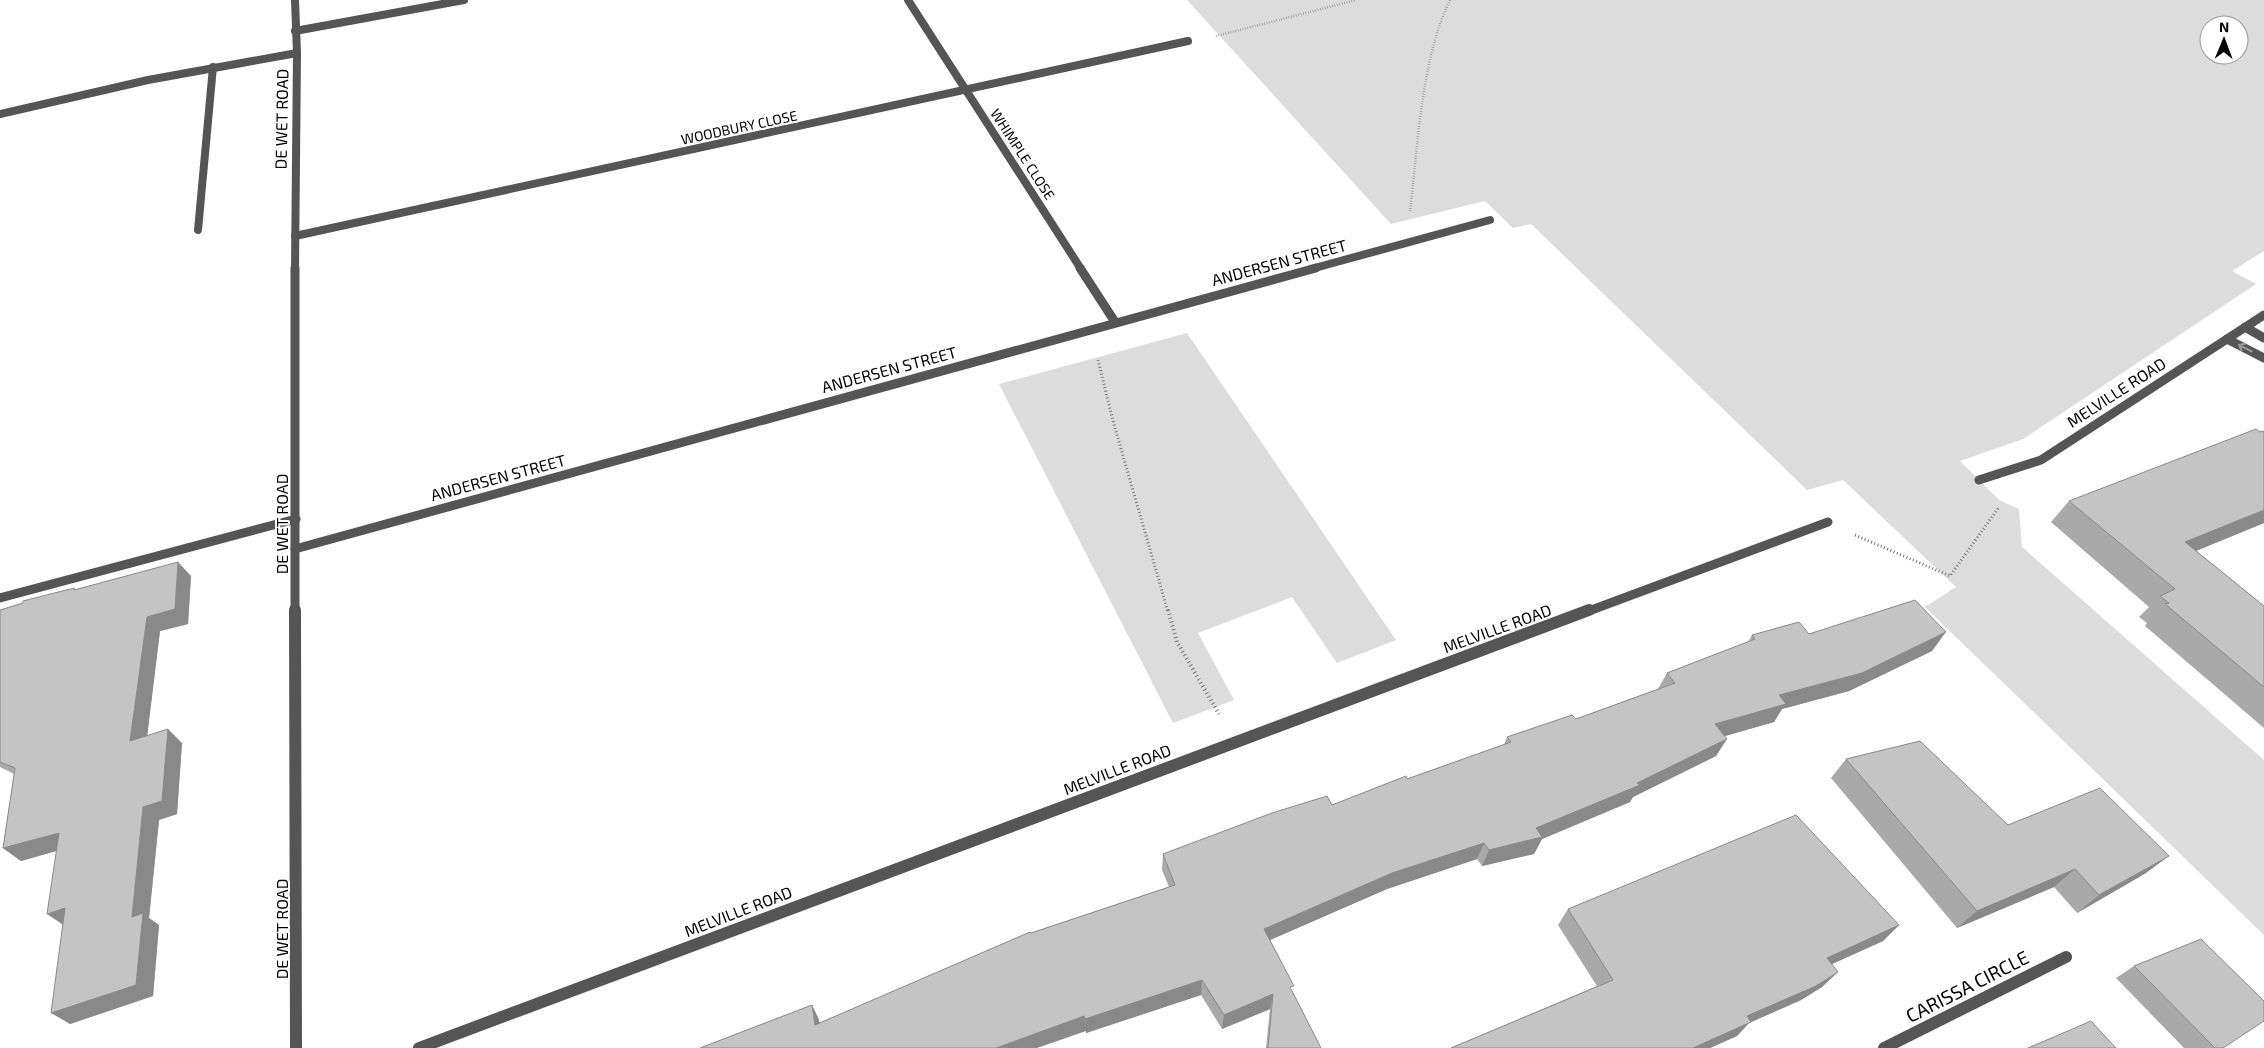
<svg xmlns="http://www.w3.org/2000/svg" width="2264" height="1048" font-family="'Exo 2',sans-serif">
<style>
.green{fill:#dcdcdc;fill-rule:evenodd}
.lines{fill:none;stroke-linecap:round;stroke-linejoin:round}
.path-far2{stroke:#777;stroke-width:2.5;stroke-dasharray:0.5 2;stroke-linecap:butt}
.path-far1{stroke:#777;stroke-width:3;stroke-dasharray:1 2.5;stroke-linecap:butt}
.path{stroke:#777;stroke-width:4;stroke-dasharray:1 3;stroke-linecap:butt}
.service-far1{stroke:#555;stroke-width:8}
.service{stroke:#555;stroke-width:9}
.minor-far2{stroke:#555;stroke-width:8}
.minor-far1{stroke:#555;stroke-width:9}
.minor{stroke:#555;stroke-width:12}
.tertiary-far2{stroke:#555;stroke-width:8}
.tertiary-far1{stroke:#555;stroke-width:9}
.tertiary{stroke:#555;stroke-width:12}
.wall{fill:#a9a9a9}
.shaded-wall{fill:#898989}
.building{fill:#c4c4c4;stroke:#898989}
.oneway{stroke:#999}
.labels{text-anchor:middle;dominant-baseline:central;stroke-width:4;stroke-linejoin:round;paint-order:stroke}
.far-street-label{font-size:14px;fill:#000;stroke:#fff}
.street-label{font-size:16px;fill:#000;stroke:#fff}
.near-street-label{font-size:19px;fill:#000;stroke:#fff}
</style>
<rect width="100%" height="100%" fill="#fff"/>
<path class="green" d="M1187,0H2264V251L2232,271L2256,284L2023,439L1960,461L1999,500L2019,509L2022,547L2264,760V935L1925,607L1956,587L1843,480L1807,490L1531,224L1513,228L1485,201L1391,224ZM2209,25H2239V55H2209Z
M1187,333L1396,640L1337,663L1292,597L1198,633L1234,700L1173,723L999,384Z"/>
<g class="lines">
<path class="path-far2" d="M1216,36L1356,0
M1410,211C1418,146 1421,59 1450,0"/>
<path class="path-far1" d="M1098,360L1113,421L1168,612
M1855,535L1950,576L1999,507"/>
<path class="path" d="M1168,610L1177,642L1219,714"/>
<path class="service-far1" d="M0,114L148,80L297,53
M198,230L213,67"/>
<path class="service" d="M2245,327L2264,338
M2227,339L2264,358
M0,598L296,519"/>
<path class="minor-far2" d="M908,0L1081,269
M295,31L464,0
M295,236L1188,41
M1311,269L1490,220"/>
<path class="minor-far1" d="M1080,268L1115,322
M1979,480L2041,460L2264,315
M295,549L1316,268
M1586,612L1828,522"/>
<path class="minor" d="M419,1048L1589,610
M1884,1048L2066,957"/>
<path class="tertiary-far2" d="M295,0L297,53L295,269"/>
<path class="tertiary-far1" d="M295,268V612"/>
<path class="tertiary" d="M295,610L296,1048"/>
</g>
<path class="wall" d="M2069,501L2264,523L2196,551L2264,606V728L2145,626L2147,623L2139,617L2149,607L2051,522Z
M191,576L188,624L160,631L147,735L182,743L177,814L159,820L149,918L159,925L153,996L70,1024L57,851L21,861L3,848L14,774L0,767V610L74,588L76,589Z
M1809,634L1932,651L1849,691L1782,709L1774,722L1725,736L1716,756L1633,797L1630,802L1542,839L1534,854L1482,866L1477,859L1387,889L1270,940L1292,992L1321,1048H1266L1270,1009L1222,1029L1201,995L1086,1033V1031L700,1048L812,1005L819,1020V1023L1031,933L1169,887L1162,870L1163,854L1332,805L1504,745L1507,737L1576,719L1658,689L1667,673L1748,642L1752,635Z
M1846,759L2008,825L2146,873L2077,913L2054,887L1957,928L1831,778Z
M1568,909L1899,925L1883,941L1832,964L1822,987L1801,1000L1749,1023L1737,1036L1710,1048H1451L1597,986L1558,925Z
M2134,966L2223,1048H2184L2116,978Z"/>
<path class="shaded-wall" d="M2264,510V523L2164,564L2185,542Z
M178,562L191,576L188,624L160,631L145,754L130,741L147,617Z
M1946,632L1932,651L1849,691L1782,709L1774,722L1704,742L1715,724L1779,695Z
M168,729L182,743L177,814L159,820L149,918L159,925L153,996L70,1024L51,1013L132,917L143,807Z
M1727,739L1716,756L1633,797L1630,802L1542,839L1534,854L1482,866L1489,850L1536,828L1637,783Z
M59,833L76,845L21,861L3,848Z
M1484,843L1477,859L1387,889L1261,944L1264,929L1392,873Z
M2169,856L2146,873L2077,913L2099,895Z
M2075,869L2054,887L1957,928L1977,911Z
M65,908V926L47,914Z
M1899,925L1883,941L1812,973L1827,958Z
M1838,972L1822,987L1801,1000L1749,1023L1737,1036L1710,1048H1693L1747,1016Z
M1202,980L1201,995L1086,1033L1085,1019Z
M1273,994L1270,1009L1222,1029L1224,1015Z
M812,1005L819,1020L822,1039L815,1025Z
M1084,1016L1086,1031L1037,1048H996Z"/>
<path class="building" d="M2256,429L2260,432L2263,431L2264,432V510L2185,542L2264,606V687L2165,604L2169,603L2160,596L2175,589L2069,501Z
M178,562L175,609L147,617L130,741L168,729L162,801L143,807L132,917L143,913L136,985L51,1013L65,908L47,914L59,833L3,848L15,768L0,762V610L23,603V601L74,588V590Z
M1915,600L1946,632L1862,673L1779,695L1786,704L1715,724L1727,739L1637,783L1640,785L1536,828L1542,837L1489,850L1484,843L1392,873L1264,929L1294,986L1290,987L1321,1048H1268L1273,994L1224,1015L1202,980L1085,1019L1084,1016L996,1048H700L812,1005L815,1025L1030,932L1031,933L1175,885L1163,854L1272,813L1327,796L1332,805L1406,776L1407,779L1511,742L1507,737L1572,715L1576,719L1675,683L1667,673L1755,639L1752,635L1799,622L1809,634Z
M1920,741L2008,825L2100,788L2169,856L2099,895L2075,869L1977,911L1846,759Z
M1796,815L1899,925L1827,958L1838,972L1816,986L1747,1016L1751,1022L1693,1048H1451L1613,980L1568,909Z
M2201,939L2264,1001V1021L2223,1048H2215L2134,966Z
M2091,1021L2116,1048H2028Z"/>
<defs><path id="oneway-shaft" d="M-6 0H5M1.5-3L5.5 0L1.5 3" fill="none" stroke-width="1.6" stroke-linecap="round" stroke-linejoin="round" transform="scale(1.25)"/></defs>
<use class="oneway" href="#oneway-shaft" transform="translate(2245 348) rotate(-153)"/>
<g class="labels">
<g class="far-street-label">
<text transform="translate(739 127) rotate(-12)">WOODBURY CLOSE</text>
<text transform="translate(1023 154) rotate(57)">WHIMPLE CLOSE</text>
</g>
<g class="street-label">
<text transform="translate(281 119) rotate(-89)">DE WET ROAD</text>
<text transform="translate(1279 262) rotate(-15)">ANDERSEN STREET</text>
<text transform="translate(889 369) rotate(-15)">ANDERSEN STREET</text>
<text transform="translate(2116 392) rotate(-33)">MELVILLE ROAD</text>
<text transform="translate(498 477) rotate(-15)">ANDERSEN STREET</text>
<text transform="translate(281 524) rotate(-90)">DE WET ROAD</text>
<text transform="translate(1497 628) rotate(-20)">MELVILLE ROAD</text>
<text transform="translate(1117 769) rotate(-21)">MELVILLE ROAD</text>
<text transform="translate(738 911) rotate(-21)">MELVILLE ROAD</text>
<text transform="translate(281 929) rotate(-90)">DE WET ROAD</text>
</g>
<g class="near-street-label">
<text transform="translate(1967 986) rotate(-27)">CARISSA CIRCLE</text>
</g>
</g>
<g transform="translate(2224 40) rotate(1)"><circle r="24" fill="#ffffff" stroke="#999999"/>
<path d="M0-4L9 19L0 12L-9 19Z" fill="#000000"/>
<text y="-8" font-size="14" font-weight="bold" text-anchor="middle" fill="#000000">N</text>
</g>
</svg>
